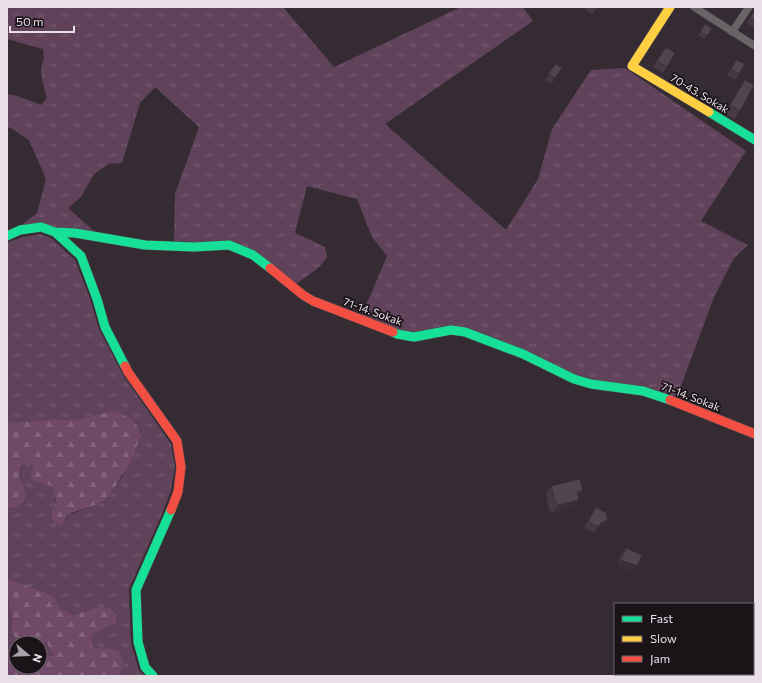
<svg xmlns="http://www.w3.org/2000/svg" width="762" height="683" font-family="Commissioner,sans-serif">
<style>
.grass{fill:url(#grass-tufts)}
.forest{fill:url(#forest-firs)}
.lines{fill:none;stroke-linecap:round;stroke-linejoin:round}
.street-casing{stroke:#50494f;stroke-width:8}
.fast-casing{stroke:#50494f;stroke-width:10}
.slow-casing{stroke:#50494f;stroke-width:10}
.jam-casing{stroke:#50494f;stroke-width:10}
.street{stroke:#6a6368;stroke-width:7}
.fast{stroke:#16e098;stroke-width:9}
.slow{stroke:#ffcf43;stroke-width:9}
.jam{stroke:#f24e42;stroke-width:9}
.wall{fill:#463b44}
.shaded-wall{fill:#393037}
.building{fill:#51454f;stroke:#393037}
.labels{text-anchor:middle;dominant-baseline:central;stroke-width:3.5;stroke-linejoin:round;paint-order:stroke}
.street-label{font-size:11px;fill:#e9dfe7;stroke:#1a1318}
</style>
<defs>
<pattern id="grass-tufts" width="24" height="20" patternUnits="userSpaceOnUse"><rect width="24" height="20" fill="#61425b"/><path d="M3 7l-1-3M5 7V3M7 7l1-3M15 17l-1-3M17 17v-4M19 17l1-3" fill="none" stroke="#785d73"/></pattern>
<pattern id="forest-firs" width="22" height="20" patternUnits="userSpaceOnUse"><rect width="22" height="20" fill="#704968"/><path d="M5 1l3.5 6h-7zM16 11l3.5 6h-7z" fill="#84637e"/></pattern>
</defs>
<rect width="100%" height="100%" fill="#342c32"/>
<path class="grass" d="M7,7H283L334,67L461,7H523L533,21L385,124L506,230L538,179L552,129L591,70L625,68L746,151L701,221L748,245L734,258L714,297L677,397L592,380L576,375L466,327L414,333L398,330L362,315L387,256L372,237L357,199L307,186L295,233L325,247L327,258L317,269L296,284L256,251L193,242L174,241L175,194L199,127L155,87L140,103L122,163L109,164L94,174L81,197L68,208L95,232L19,227L37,213L46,179L29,140L11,128L7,127V94L17,96L41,105L47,98L42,80L41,68L44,58L43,49L7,39Z
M40,234L51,238L75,260L91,301L99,329L123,375L171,444L175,467L171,490L162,514L129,589L131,643L139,670L145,676H121L123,662L106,649L92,647L93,634L106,628L86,611L73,615L61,609L54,597L45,592L7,579V508L10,509L25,490L22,484L20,471L23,464L29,463L33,469L30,474L40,483L46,484L53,487L55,493V500L65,521L69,515L102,502L112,493L123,475L127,470L132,457L136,423L118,413L112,411L83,418L69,420L49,419L25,422H7V243L22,237Z
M7,594L12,618L11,633L21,643H16V654L7,649Z
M34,641L47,644L53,655L40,659V643H21Z"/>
<path class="forest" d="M112,411C121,413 137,420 139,430C141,438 132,460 128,468C127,471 124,473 122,475C117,483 114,492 107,498C98,507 81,508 70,514C66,516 64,523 61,526L54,523L52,517V510L57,506C55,499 55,493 53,487L46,484L40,483L33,481L30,474L33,468L29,463L23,464C22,466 20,468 20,470C18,482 34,497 19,505C15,507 11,509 7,508V422H25L49,419L69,420L83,418Z
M7,579L45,592L54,597L61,609L73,615L86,611L100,606L112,609L117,621L106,628L93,634L92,647L118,650L123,662L121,676H7V649L16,654V667H40V659L53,655L47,644L34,641L21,643L11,633L12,618L7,594Z"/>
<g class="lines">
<defs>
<path id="street" d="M694,7L755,46
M732,32L749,7"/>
<path id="fast" d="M709,112L755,140
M55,232L75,233L145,245L194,247L229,245L253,255L270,268
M7,236L20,230L41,227L55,232L81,256L97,299L105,327L125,366
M393,332L397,334L414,337L451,330L465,332L523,354L574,379L591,384L643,391L670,400
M153,676L145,667L138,642L136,590L171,510"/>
<path id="slow" d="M670,7L632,66L709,112"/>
<path id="jam" d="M270,268L303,295L313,301L393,332
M125,366L128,372L177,441L181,467L178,492L171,510
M670,400L755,434"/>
</defs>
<use href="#street" class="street-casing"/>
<use href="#fast" class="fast-casing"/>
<use href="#slow" class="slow-casing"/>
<use href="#jam" class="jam-casing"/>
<use href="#street" class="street"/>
<use href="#fast" class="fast"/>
<use href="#slow" class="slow"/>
<use href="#jam" class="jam"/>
</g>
<path class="wall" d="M587,7H597L593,14L585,10Z
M754,11L755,12V28L747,23Z
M705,24L707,36L705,39L698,35Z
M666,47L667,67L663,73L653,67Z
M736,60L739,74L736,80L727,75Z
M556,64L562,68L551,84L545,80Z
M745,80L740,111L734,119L725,114L739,88Z
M551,486L583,490L578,496L573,508L553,513L549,510L546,494Z
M596,507L608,520L604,525L597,528L594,533L584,527Z
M626,548L637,566L633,572L617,565L622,553Z"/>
<path class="shaded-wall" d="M583,490L577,498V492Z
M579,500L573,508L553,513L559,505Z
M608,520L604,525L597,528L601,523Z
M621,560L637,566L633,572L617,565Z"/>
<path class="building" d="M754,11L755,12V21L750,18Z
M705,24L712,28L707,36L700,32Z
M666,47L675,53L667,67L657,61Z
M736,60L745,64L739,74L731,70Z
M556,64L562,68L555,78L548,74Z
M745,80L754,85L740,111L730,105Z
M580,479L583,490L577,492L579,500L559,505L555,502L551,486Z
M596,507L606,513L608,520L601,523L598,527L588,522Z
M626,548L642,555L637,566L621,560Z"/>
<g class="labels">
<g class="street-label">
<text transform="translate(700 93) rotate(31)">70-43. Sokak</text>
<text transform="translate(373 311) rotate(20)">71-14. Sokak</text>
<text transform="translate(691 396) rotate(21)">71-14. Sokak</text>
</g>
</g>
<rect width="762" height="683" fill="none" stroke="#e9dfe7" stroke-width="16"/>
<rect x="614" y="603" width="140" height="72" fill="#1a1318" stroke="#6d656b"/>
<rect x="622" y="616" width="20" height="6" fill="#16e098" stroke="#6d656b"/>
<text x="650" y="623" font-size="12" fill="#e9dfe7">Fast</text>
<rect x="622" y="636" width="20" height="6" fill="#ffcf43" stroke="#6d656b"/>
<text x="650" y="643" font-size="12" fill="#e9dfe7">Slow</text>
<rect x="622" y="656" width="20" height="6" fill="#f24e42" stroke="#6d656b"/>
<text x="650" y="663" font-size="12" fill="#e9dfe7">Jam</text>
<g transform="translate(28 655) rotate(109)"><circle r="19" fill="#1a1318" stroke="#6d656b"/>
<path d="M0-3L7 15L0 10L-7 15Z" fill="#aaa0a8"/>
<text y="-6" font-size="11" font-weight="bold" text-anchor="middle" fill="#e9dfe7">N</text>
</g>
<path d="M10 26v6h64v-6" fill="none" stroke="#e9dfe7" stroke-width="2"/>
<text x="16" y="26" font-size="12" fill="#e9dfe7" stroke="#1a1318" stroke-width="3" paint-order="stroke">50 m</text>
</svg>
